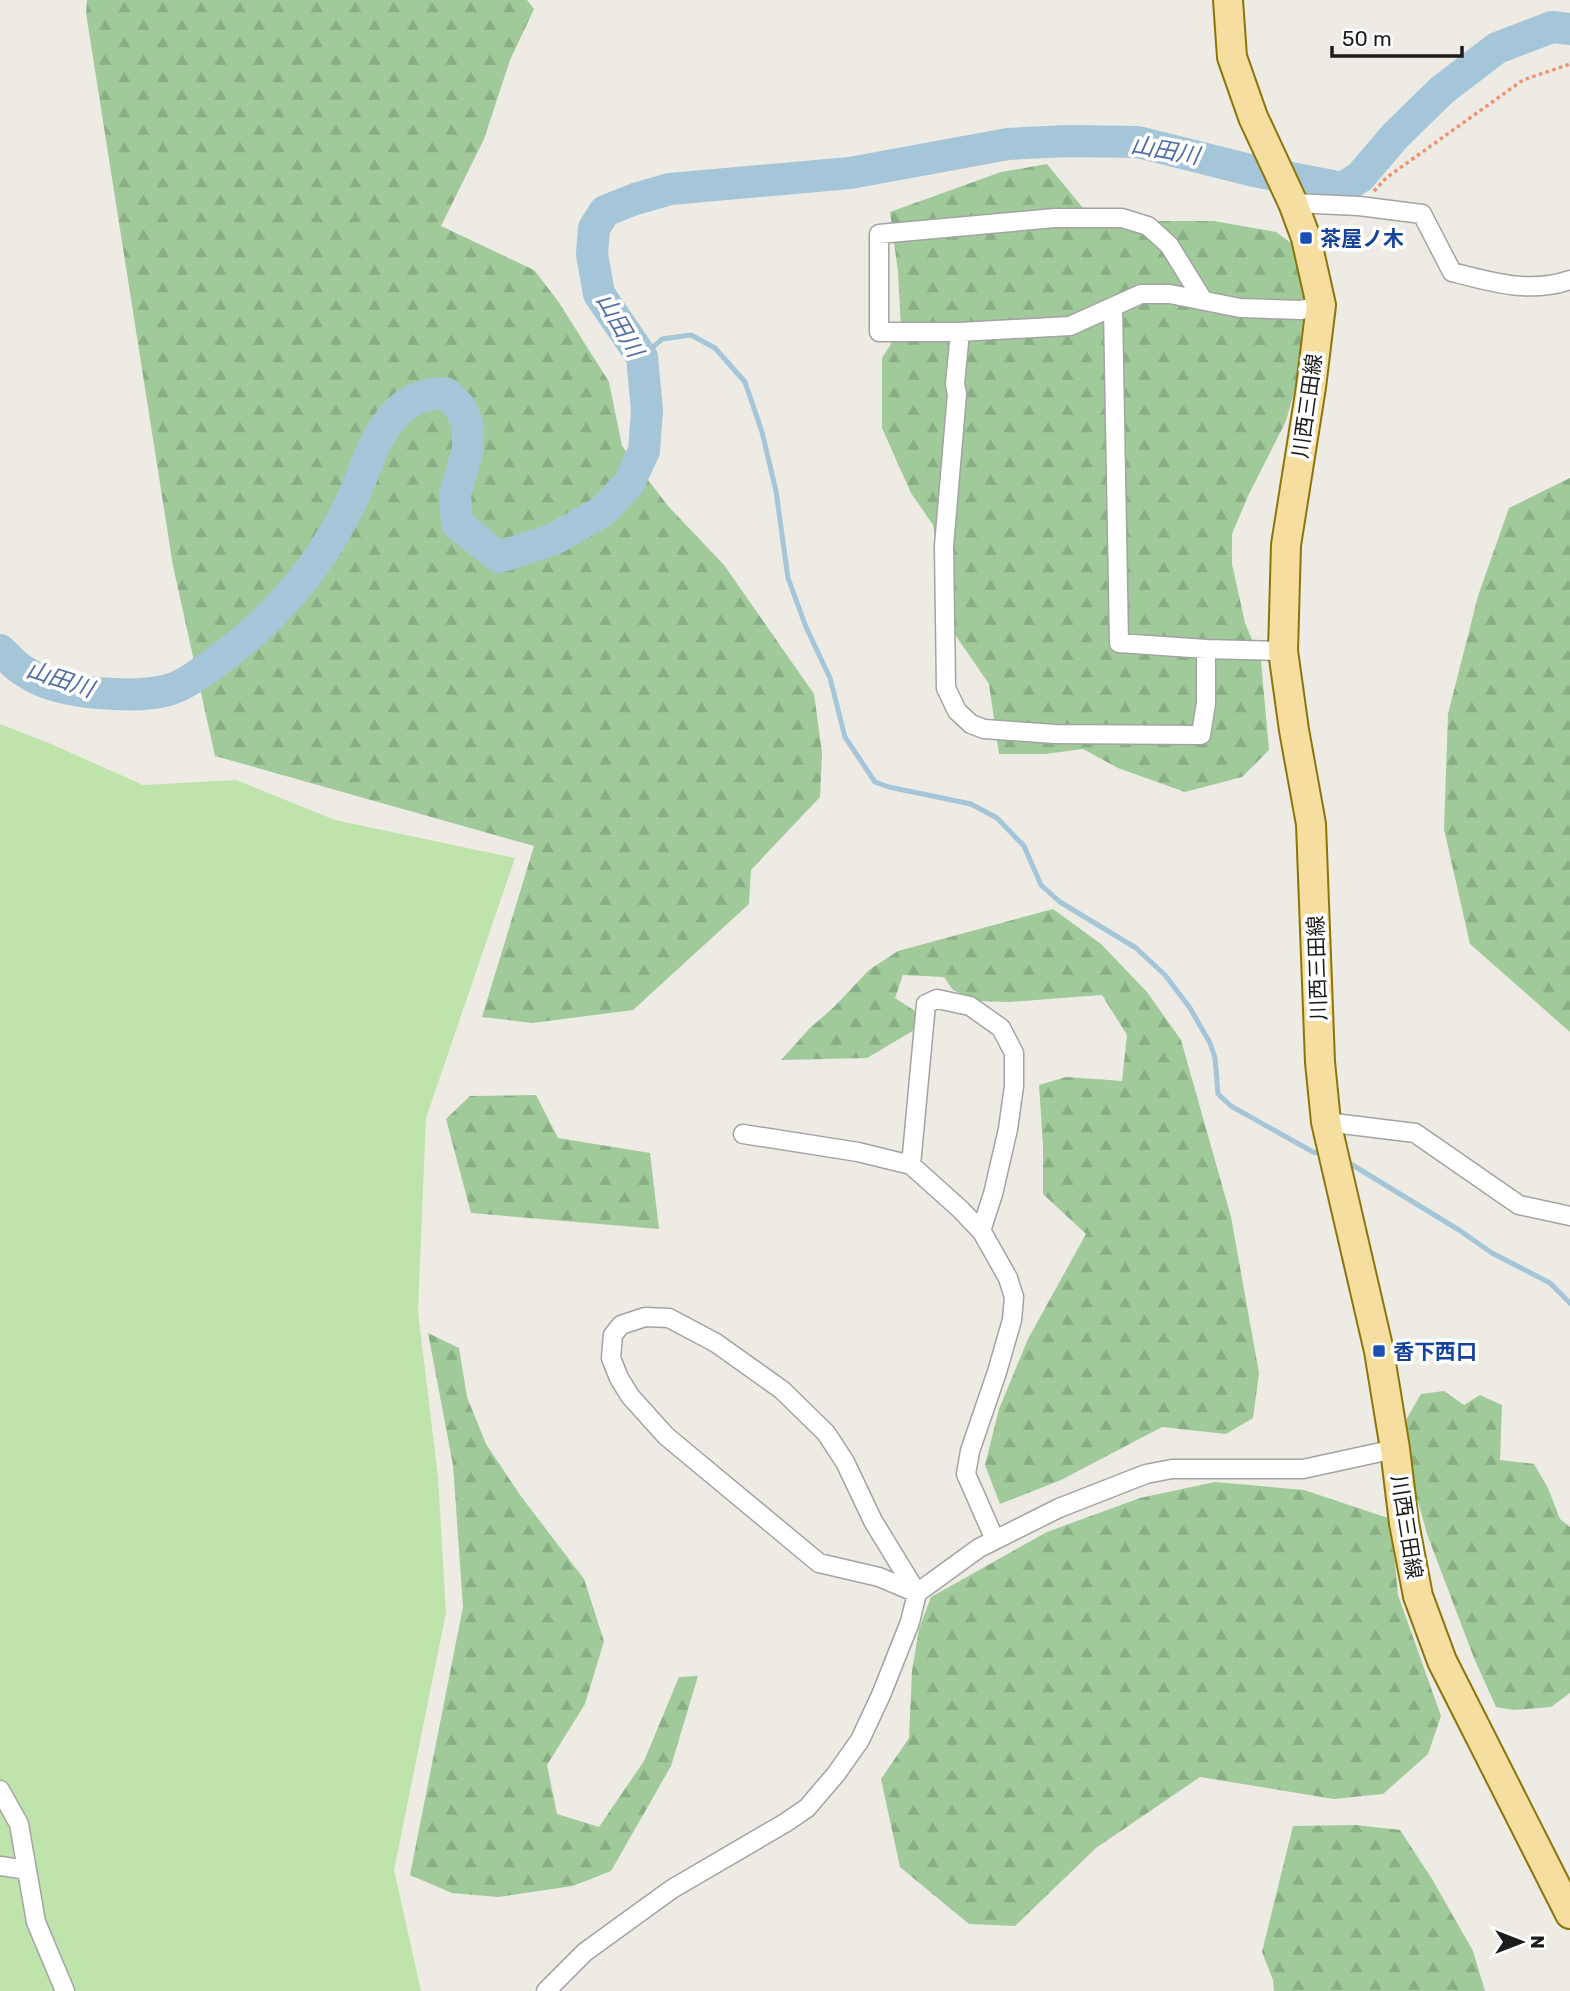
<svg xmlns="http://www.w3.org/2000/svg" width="1570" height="1991" font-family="Rubik,'Noto Sans JP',sans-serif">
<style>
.grass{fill:#bee4ab}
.forest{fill:url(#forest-firs)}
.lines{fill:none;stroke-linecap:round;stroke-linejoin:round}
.stream{stroke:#a5c5d8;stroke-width:5}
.river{stroke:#a5c5d8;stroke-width:32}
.street-casing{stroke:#a3a3a3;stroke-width:21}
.primary-casing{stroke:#8b750a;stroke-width:32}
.path{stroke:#f09270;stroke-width:3.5;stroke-dasharray:3.5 3.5;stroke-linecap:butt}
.street{stroke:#fff;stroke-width:18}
.primary{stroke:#f5de9f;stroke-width:28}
.transit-dot{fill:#1a4fb4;stroke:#fff;stroke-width:2.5}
.labels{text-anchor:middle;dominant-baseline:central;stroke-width:7;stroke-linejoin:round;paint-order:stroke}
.transit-label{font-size:21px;font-weight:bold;fill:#164399;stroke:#fff;text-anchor:start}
.street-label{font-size:21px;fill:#1c1c1c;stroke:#fff}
.water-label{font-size:23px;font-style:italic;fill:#506da5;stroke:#fff}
</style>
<defs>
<pattern id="forest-firs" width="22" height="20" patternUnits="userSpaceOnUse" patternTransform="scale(1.75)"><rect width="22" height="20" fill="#a0ca9a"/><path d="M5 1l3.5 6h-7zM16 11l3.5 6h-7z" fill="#89ad84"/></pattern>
</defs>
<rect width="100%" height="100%" fill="#edebe3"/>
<path class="grass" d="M0,724L51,744L143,785L236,780L335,820L515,858L426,1118L418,1312L438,1477L446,1613L394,1870L421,1991H0Z"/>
<path class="forest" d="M87,0H527L534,9L510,60L484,139L441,226L534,270L558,301L609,382L622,446L668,506L724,565L814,694L822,753L820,797L751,870L749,904L633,1010L532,1023L482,1017L534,846L215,756L173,566L86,13Z
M1047,164L1087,213L1144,221H1214L1276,232L1302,251L1313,324L1286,421L1248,496L1232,534V564L1245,623L1261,661L1269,750L1242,777L1185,792L1118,768L1083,749L1045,754H999L989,684L954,633L933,525L911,493L882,428V358L901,328L898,272L890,212L1001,172Z
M1570,478V1032L1470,944L1444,829L1448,714L1478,596L1509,508Z
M1053,909L1101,944L1147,992L1181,1040L1231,1217L1259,1373L1253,1418L1226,1434L1162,1427L1061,1480L1000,1504L985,1465L999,1409L1028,1339L1086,1234L1043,1194V1145L1039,1085L1066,1077L1122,1081L1127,1035L1102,995L1009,1002L976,1001L953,990L944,977L903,975L895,998L915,1011L916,1029L867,1058L781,1060L810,1028L834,1007L869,970L898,951Z
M536,1095L558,1138L650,1153L659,1229L471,1213L446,1119L470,1096Z
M428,1333L459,1348L467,1397L486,1444L520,1495L584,1579L604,1641L585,1704L547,1765L557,1814L599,1827L644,1761L679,1677L698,1676L671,1766L611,1871L573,1886L498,1897L452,1893L410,1875L463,1607L453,1465Z
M1444,1391L1464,1405L1480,1395L1502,1405L1500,1460L1534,1464L1548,1488L1560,1519L1570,1527V1693L1551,1707L1514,1710L1496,1707L1474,1658L1427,1534L1406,1458L1407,1418L1421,1394Z
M1215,1482L1304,1490L1391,1519L1398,1595L1441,1716L1428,1754L1383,1794L1334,1799L1200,1777L1096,1848L1015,1926L969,1924L900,1867L881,1779L909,1738L912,1671L919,1629L931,1597L1047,1532L1140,1498Z
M1356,1825L1400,1830L1432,1879L1473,1951L1485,1991H1274L1273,1980L1262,1952L1293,1826Z"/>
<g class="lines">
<path class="stream" d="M642,357L662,339L691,335L715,348L745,382L762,432L776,491L788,578L806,627L830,678L845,737L875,782L889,787L971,804L997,818L1024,846L1041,885L1060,902L1136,948L1165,975L1190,1008L1210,1043L1215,1058L1218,1094L1231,1106L1313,1152L1323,1154
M1346,1161L1459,1230L1492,1253L1550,1283L1570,1303"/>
<path class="river" d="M0,650C8,657 15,666 24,671C49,689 86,693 115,694C133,695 150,695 168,690C185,685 199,674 213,664C275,620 323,564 354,495C366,469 372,442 391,419C406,401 422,393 445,393L460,407L468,425V449L455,495L457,524L499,557L554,539L603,511L629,483L644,451L647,410L642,357L599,294L592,254L594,228L605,211L635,199L670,189L850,173L1008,144L1068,141L1138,142L1254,171L1343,188L1360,177L1395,136L1442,90L1497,48L1552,27L1570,29"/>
<defs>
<path id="street" d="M1293,203L1359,206L1422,214L1452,272C1491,282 1531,294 1570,280
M1203,300L1169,245L1148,226L1122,218H1055L879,234V332H960L1070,326L1141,294H1170L1240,308L1301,310L1321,305
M1113,307L1119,643L1206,649L1283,651
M960,332L955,384L957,394L944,546L946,688L957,711L971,724L984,729L1055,734L1201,735L1206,703V649
M1326,1122L1415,1133L1519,1205L1570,1216
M743,1134L858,1152L911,1165L960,1209L982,1232L1008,1278L1014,1297L1012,1320L997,1372L970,1451L966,1474L995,1540
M911,1165L926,1004L937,999L970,1006L1001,1028L1014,1053V1086L1008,1129L993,1194L981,1231
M645,1317L669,1318L716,1343L782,1390L826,1433L845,1462L873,1521L917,1593L879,1577L819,1563L666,1436L630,1396L619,1378L611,1358L613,1335L621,1325Z
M0,1790L19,1824L36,1922L65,1991
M0,1866L27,1870
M546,1991L585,1952L672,1889L785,1823L807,1808L836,1774L860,1740L881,1695L910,1622L917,1593L979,1548L1059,1508L1146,1474L1172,1469H1303L1395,1449"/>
<path id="primary" d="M1228,0L1232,57L1253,117L1293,203L1306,238L1321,305L1311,387L1286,545L1283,651L1294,730L1311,824L1320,1062L1326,1122L1379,1351L1395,1449L1404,1523L1418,1596L1442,1661L1570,1914"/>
</defs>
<use href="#street" class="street-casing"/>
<use href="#primary" class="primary-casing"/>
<path class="path" d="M1374,191L1386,178L1523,80L1570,64"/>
<use href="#street" class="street"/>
<use href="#primary" class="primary"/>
</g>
<g class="transit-dot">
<rect x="1299" y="231" width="14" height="14" rx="3.5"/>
<rect x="1372" y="1344" width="14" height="14" rx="3.5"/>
</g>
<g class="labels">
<g class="transit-label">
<text x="1320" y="238">茶屋ノ木</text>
<text x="1393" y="1351">香下西口</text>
</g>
<g class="street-label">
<text transform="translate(1307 406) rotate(-82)">川西三田線</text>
<text transform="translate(1317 968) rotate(-92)">川西三田線</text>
<text transform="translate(1407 1527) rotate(81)">川西三田線</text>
</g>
<g class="water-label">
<text transform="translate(1165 150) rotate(10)">山田川</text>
<text transform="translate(620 325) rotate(60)">山田川</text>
<text transform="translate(60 679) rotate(18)">山田川</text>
</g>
</g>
<g transform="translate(1521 1942) rotate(90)" stroke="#ffffff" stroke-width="5" paint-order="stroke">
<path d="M0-5L12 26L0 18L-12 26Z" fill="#1c1c1c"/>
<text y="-10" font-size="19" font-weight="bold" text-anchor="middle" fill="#1c1c1c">N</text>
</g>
<path d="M1332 46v10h130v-10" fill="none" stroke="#1c1c1c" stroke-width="3.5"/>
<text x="1342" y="46" font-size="21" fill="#1c1c1c" stroke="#ffffff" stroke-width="5" paint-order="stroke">50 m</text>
</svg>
